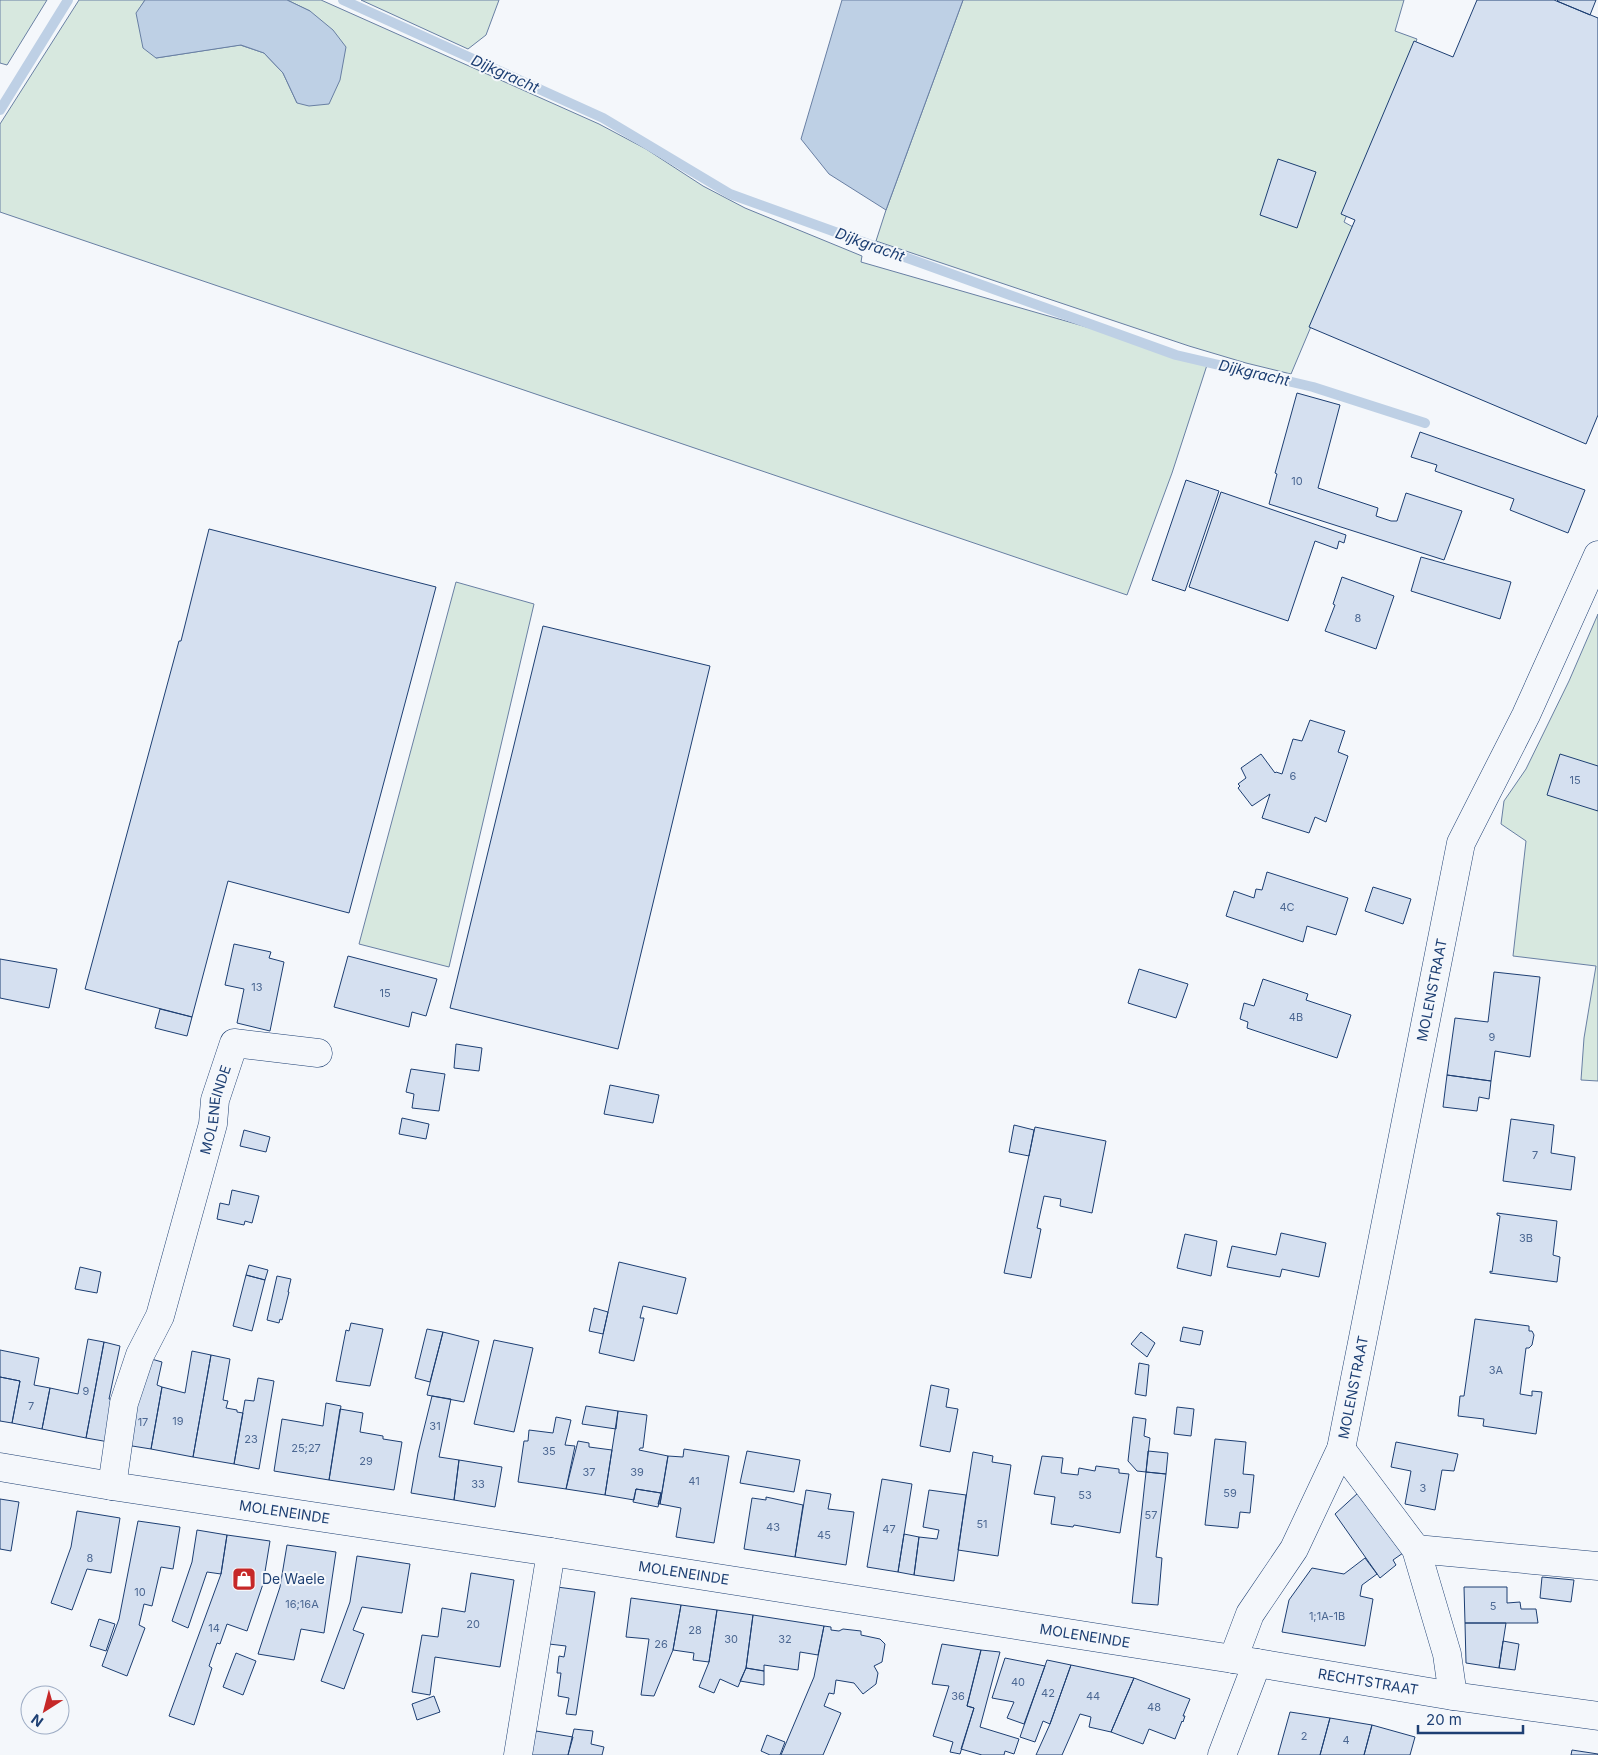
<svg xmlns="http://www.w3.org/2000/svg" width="1598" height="1755" viewBox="0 0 1598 1755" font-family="Inter,sans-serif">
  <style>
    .green { fill: #d7e8df; stroke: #687fa3 }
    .water { fill: #bed0e5; stroke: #687fa3 }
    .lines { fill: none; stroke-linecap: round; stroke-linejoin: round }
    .stream { stroke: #bed0e5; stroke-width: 10 }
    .building { fill: #d5e0f0; stroke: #1d3f73 }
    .minor-casing { stroke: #1d3f73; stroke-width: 29 }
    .minor { stroke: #f4f7fb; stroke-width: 28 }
    .labels { text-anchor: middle; stroke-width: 4; stroke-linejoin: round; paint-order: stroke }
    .number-label { font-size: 11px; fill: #4b6792 }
    .street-label { font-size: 14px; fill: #1d3f73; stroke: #f4f7fb }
    .poi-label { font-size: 14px; fill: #1d3f73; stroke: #f4f7fb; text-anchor: start }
    .water-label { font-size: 15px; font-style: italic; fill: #1d3f73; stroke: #f4f7fb }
  </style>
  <rect width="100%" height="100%" fill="#f4f7fb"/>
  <path class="green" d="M0,0H47L7,65L0,63Z
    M79,0H145L137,13L156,58L240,45L264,53L283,73L297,103L310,11L287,0H321L599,124L646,149L703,186L745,208L862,256L861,262L1208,362L1172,473L1127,595L0,212V124Z
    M361,0H499L486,35L468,49Z
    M963,0H1404L1395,31L1417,39L1344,222L1353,227L1291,374L1246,363L1189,346L876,241L886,210Z
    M456,582L534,604L449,967L359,944Z
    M1598,614V1081L1581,1080L1584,1038L1596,966L1513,956L1526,841L1501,824L1504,801L1526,769L1569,681Z"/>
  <path class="water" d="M145,0H287L310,11L333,30L346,47L340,80L329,104L309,106L297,103L283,73L264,53L241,45L156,58L143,48L136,13Z
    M842,0H963L886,210L829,174L801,139Z"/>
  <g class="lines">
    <path class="stream" d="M343,0L603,118L730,194L1176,355L1313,387L1425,423
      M0,110L68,0"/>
  </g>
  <path class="building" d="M1477,0H1554L1598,18V415L1586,444L1309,327L1355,220L1341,214L1414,41L1453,57Z
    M1558,0H1596L1590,15L1557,1Z
    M1278,159L1316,172L1297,228L1260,215Z
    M1297,393L1340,405L1318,488L1378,508L1376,516L1391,521H1397L1406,493L1462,511L1444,560L1269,504L1277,474L1275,473Z
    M1420,432L1585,490L1568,533L1510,510L1514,499L1435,471L1437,465L1411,457Z
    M1186,480L1219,491L1185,591L1152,580Z
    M1221,492L1346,535L1344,543L1339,541L1337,549L1315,541L1288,621L1189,587Z
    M209,529L436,587L349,913L228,881L192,1017L85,989L179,641H181Z
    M1421,557L1511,582L1500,619L1411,591Z
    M1342,577L1394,596L1376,649L1325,631L1335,605L1333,604Z
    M543,626L710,666L618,1049L450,1008Z
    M1310,720L1345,731L1338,752L1348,756L1326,822L1315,817L1309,833L1262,818L1270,794L1252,806L1238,788L1240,786L1238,784L1246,778L1241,768L1261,754L1275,773L1276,772L1282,774L1293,739L1302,741Z
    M1560,754L1598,766V811L1547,795Z
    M1267,872L1348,898L1336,935L1307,926L1303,942L1226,916L1234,891L1254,898L1256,889L1262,890Z
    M1373,887L1411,899L1403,924L1365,911Z
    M234,944L271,952L269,958L284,962L270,1031L237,1023L244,989L225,985Z
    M348,956L437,979L426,1016L412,1012L409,1027L334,1007Z
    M0,959L57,969L49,1008L0,998Z
    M1139,969L1188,984L1176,1018L1128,1003Z
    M1494,972L1540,977L1530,1057L1495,1051L1491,1081L1447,1075L1455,1018L1488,1022Z
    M1263,979L1308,994L1306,1000L1351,1015L1337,1058L1247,1028L1248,1022L1240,1019L1244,1003L1254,1006Z
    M160,1009L192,1017L187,1036L155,1028Z
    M456,1044L482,1048L479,1071L454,1068Z
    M411,1069L445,1074L439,1111L412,1108L414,1094L406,1092Z
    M1447,1075L1491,1081L1489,1099L1479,1097L1477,1111L1443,1107Z
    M610,1085L659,1095L653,1123L604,1114Z
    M402,1118L429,1124L426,1139L399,1134Z
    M1511,1119L1554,1125L1551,1153L1575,1157L1571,1190L1503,1181Z
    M1014,1125L1034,1130L1029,1156L1009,1152Z
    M1035,1127L1106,1141L1092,1213L1060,1206L1061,1199L1044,1196L1037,1228L1041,1229L1031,1278L1004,1273Z
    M244,1130L270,1137L266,1152L240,1146Z
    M232,1190L259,1196L252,1223L245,1221L244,1225L217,1219L220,1203L229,1205Z
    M1497,1213L1557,1221L1553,1255L1560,1257L1557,1282L1490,1273V1271L1492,1272L1500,1216L1497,1215Z
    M1281,1233L1326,1243L1319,1277L1282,1269L1280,1277L1227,1267L1232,1246L1276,1255Z
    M1185,1234L1217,1241L1211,1276L1177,1268Z
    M619,1262L686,1278L677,1314L643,1306L640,1318H644L634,1361L599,1353Z
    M249,1265L268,1270L265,1280L246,1275Z
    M80,1267L101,1272L97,1293L75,1289Z
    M246,1275L265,1280L252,1331L233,1326Z
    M277,1276L291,1279L288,1292H289L282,1320L280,1319L279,1323L267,1320Z
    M594,1308L608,1312L603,1334L589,1331Z
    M1475,1319L1529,1326V1331H1532L1534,1335L1532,1345L1529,1348H1526L1520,1394L1532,1396V1391L1542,1392L1536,1434L1483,1426L1484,1419L1458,1416L1460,1396H1464Z
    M351,1323L383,1329L370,1386L336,1381L346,1330L349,1331Z
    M1183,1327L1203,1331L1200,1345L1180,1341Z
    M427,1329L443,1332L430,1382L415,1378Z
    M443,1332L479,1341L464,1402L427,1395Z
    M1141,1332L1155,1343L1147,1357L1131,1344Z
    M88,1339L104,1342L86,1438L42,1429L50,1388L78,1394Z
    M494,1340L533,1348L514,1432L474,1424Z
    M104,1342L120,1346L109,1399L117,1401L109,1442L86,1438Z
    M0,1350L39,1358L34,1385L50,1388L42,1429L12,1423L20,1381L0,1377Z
    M192,1351L211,1355L193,1457L151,1449L162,1387L185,1393Z
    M211,1355L230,1359L223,1400L228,1401L226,1408L237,1410V1412L243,1413L234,1464L193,1457Z
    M148,1358L162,1362L157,1385L162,1387L151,1449L126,1445Z
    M1139,1363L1149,1365L1146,1396L1135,1394Z
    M0,1377L20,1381L12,1423L0,1421Z
    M258,1378L274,1381L259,1469L234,1464L245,1400L254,1401Z
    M931,1385L949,1389L946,1407L958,1409L950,1452L920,1446Z
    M432,1396L451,1399L439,1457L459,1460L454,1500L411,1493L418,1453Z
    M326,1403L341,1406L329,1480L274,1471L282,1419L323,1426Z
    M586,1406L618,1411L616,1429L582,1424Z
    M1177,1407L1194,1409L1191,1436L1174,1434Z
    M340,1409L363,1413L360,1432L383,1436V1439L402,1442L394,1490L329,1480Z
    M618,1411L647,1415L643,1448H640L639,1450L668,1456L660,1504H658L661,1493L636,1489L634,1500L605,1495Z
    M556,1417L571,1420L565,1445L575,1446L566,1489L518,1482L524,1441H528L529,1430L553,1433Z
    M1133,1417L1146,1419L1144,1436L1150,1438L1146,1472L1137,1471L1128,1461Z
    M1215,1439L1246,1442L1243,1474L1254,1475L1250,1513L1240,1512L1238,1528L1205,1525Z
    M578,1441L589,1443V1447L612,1450L605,1495L566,1489Z
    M1396,1442L1458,1454L1454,1471L1442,1470L1435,1510L1405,1504L1411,1471L1391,1467Z
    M684,1449L729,1456L714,1543L676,1537L681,1508L660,1504L668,1456L683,1457Z
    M747,1451L800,1460L794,1492L740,1483Z
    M1148,1451L1168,1453L1166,1474L1146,1472Z
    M973,1452L993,1456L992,1462L1011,1465L998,1556L958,1550Z
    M1042,1456L1063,1458L1061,1473L1078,1475L1079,1468L1095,1471L1096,1466L1119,1469V1473L1129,1474L1120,1533L1074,1525L1073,1527L1051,1524L1055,1497L1034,1494Z
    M459,1460L502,1467L495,1507L454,1500Z
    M1146,1472L1166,1474L1156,1557L1162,1558L1158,1605L1132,1603Z
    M882,1479L912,1484L898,1572L867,1567Z
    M636,1489L661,1493L658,1507L633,1502Z
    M806,1490L831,1494L828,1509L854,1512L846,1565L795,1557Z
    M929,1490L966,1495L954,1581L914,1575L919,1537L937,1539L939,1530L923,1527Z
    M1359,1492L1403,1553L1393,1560L1396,1565L1380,1578L1335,1514Z
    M766,1497L803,1505L795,1557L744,1549L752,1498L766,1500Z
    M0,1499L19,1502L11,1551L0,1549Z
    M77,1511L120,1518L111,1573L87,1569L72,1610L51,1603L71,1547Z
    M138,1521L180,1527L173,1569L161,1567L152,1606L144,1604L139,1625L145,1628L127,1676L102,1666L119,1619Z
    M197,1530L227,1535L221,1574L207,1572L188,1628L172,1621L192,1562Z
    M904,1534L919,1537L914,1575L898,1572Z
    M227,1535L270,1541L263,1584L247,1631L227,1624L220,1644L217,1643L209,1666L212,1668L194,1725L169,1716L221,1574Z
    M287,1545L336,1552L324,1633L301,1629L294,1660L258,1654L280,1587Z
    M357,1556L410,1564L402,1613L362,1607L353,1630L364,1634L344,1689L321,1681L350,1602Z
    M1365,1558L1377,1574L1362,1585L1360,1596L1373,1599L1365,1646L1282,1632L1289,1600L1312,1568L1344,1574Z
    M471,1573L514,1580L500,1667L435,1657L430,1695L412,1692L422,1635L438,1637L442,1608L465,1612Z
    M1542,1577L1574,1580L1571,1602L1540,1598Z
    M557,1587L595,1592L576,1715L566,1714L569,1698L558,1696L561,1673H557L559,1656L564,1657L566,1646L549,1644Z
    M1464,1587H1507V1603L1520,1602L1521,1609H1536L1538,1623H1465Z
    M631,1598L681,1605L673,1650L654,1696L641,1695L649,1639L626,1637Z
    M681,1605L717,1610L709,1662L693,1660L694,1653L673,1650Z
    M717,1610L753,1615L746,1668L738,1687L720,1679L714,1693L699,1687L709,1662Z
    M753,1615L824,1626L818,1655L800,1652L798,1670L764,1665V1671L746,1668Z
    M99,1619L115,1624L106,1651L90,1646Z
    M1465,1623H1506L1499,1668L1466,1663Z
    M824,1626L831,1627V1630L839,1631L843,1629L861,1631V1635L880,1639L885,1644L882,1662L874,1666L878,1673L876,1684L863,1694L854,1683L836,1680L834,1694L829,1693L824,1706L841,1713L823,1755H781L814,1677Z
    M1503,1641L1519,1644L1515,1670L1499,1668Z
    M942,1644L981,1650L967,1706L974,1708L960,1754L950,1752L953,1742L933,1736L949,1686L932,1684Z
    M981,1650L1000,1652L980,1727L1019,1739L1014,1754L1005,1751L1004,1755H982L961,1749L974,1708L967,1706Z
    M236,1653L256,1661L243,1695L223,1687Z
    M1005,1658L1045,1666L1024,1724L1007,1718L1014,1702L992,1698Z
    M1047,1660L1071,1665L1050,1724L1043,1721L1035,1742L1020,1737Z
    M1071,1665L1134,1678L1111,1732L1089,1727L1091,1717L1080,1714L1062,1755H1036L1050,1724Z
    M746,1668L764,1671V1685L740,1681Z
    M1134,1678L1190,1699L1183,1716H1185L1183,1722L1182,1721L1175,1739L1149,1729L1143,1744L1111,1732Z
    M434,1696L440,1712L417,1720L412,1704Z
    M1290,1712L1330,1718L1320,1755H1278Z
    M1330,1718L1372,1725L1364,1755H1320Z
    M1372,1725L1415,1737L1410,1755H1364Z
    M574,1729L593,1731L591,1744L604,1747L602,1755H568Z
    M536,1731L573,1737L568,1755H530Z
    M767,1735L785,1742L780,1755H770L761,1751Z
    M1572,1750L1598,1754V1755H1571Z"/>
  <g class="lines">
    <g class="minor-casing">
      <g id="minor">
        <path d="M1341,1449L1416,1549L1447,1654L1453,1696"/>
        <path id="s1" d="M0,1467L112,1486L551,1552L1233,1659L1453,1696L1598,1716"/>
        <path id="s2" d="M112,1486L124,1403L140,1355L160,1316L213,1124L215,1100L234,1043L318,1053"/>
        <path d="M1416,1549L1598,1566"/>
        <path id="s3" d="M1233,1659L1250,1614L1294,1549L1341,1449L1461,843L1526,715L1598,555"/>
        <path d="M518,1755L551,1552"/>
        <path d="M1222,1755L1257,1663"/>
      </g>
    </g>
    <use href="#minor" class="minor"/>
  </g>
  <defs>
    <g id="shop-square" transform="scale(1.25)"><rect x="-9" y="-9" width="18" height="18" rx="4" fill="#c62828" stroke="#f4f7fb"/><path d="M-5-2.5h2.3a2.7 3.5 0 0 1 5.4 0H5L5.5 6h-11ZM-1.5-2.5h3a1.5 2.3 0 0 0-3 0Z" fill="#fff"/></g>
  </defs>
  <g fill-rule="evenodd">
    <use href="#shop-square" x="244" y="1579"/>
  </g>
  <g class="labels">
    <g class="number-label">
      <text x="1297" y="485">10</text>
      <text x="1358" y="622">8</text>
      <text x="1293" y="780">6</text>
      <text x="1575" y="784">15</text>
      <text x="1287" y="911">4C</text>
      <text x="257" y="991">13</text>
      <text x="385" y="997">15</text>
      <text x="1296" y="1021">4B</text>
      <text x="1492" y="1041">9</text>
      <text x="1535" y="1159">7</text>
      <text x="1526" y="1242">3B</text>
      <text x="1496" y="1374">3A</text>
      <text x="86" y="1395">9</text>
      <text x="31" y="1410">7</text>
      <text x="178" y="1425">19</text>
      <text x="143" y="1426">17</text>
      <text x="435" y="1430">31</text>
      <text x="251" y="1443">23</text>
      <text x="306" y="1452">25;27</text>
      <text x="549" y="1455">35</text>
      <text x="366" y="1465">29</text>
      <text x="589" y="1476">37</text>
      <text x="637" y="1476">39</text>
      <text x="694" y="1485">41</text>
      <text x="478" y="1488">33</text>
      <text x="1423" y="1492">3</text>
      <text x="1230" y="1497">59</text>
      <text x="1085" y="1499">53</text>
      <text x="1151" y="1519">57</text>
      <text x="982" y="1528">51</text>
      <text x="773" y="1531">43</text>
      <text x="889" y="1533">47</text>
      <text x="824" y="1539">45</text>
      <text x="90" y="1562">8</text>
      <text x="140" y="1596">10</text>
      <text x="302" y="1608">16;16A</text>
      <text x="1493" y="1610">5</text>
      <text x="1327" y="1620">1;1A-1B</text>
      <text x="473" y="1628">20</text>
      <text x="214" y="1632">14</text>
      <text x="695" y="1634">28</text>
      <text x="731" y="1643">30</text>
      <text x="785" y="1643">32</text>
      <text x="661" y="1648">26</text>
      <text x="1018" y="1686">40</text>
      <text x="1048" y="1697">42</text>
      <text x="958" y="1700">36</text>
      <text x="1093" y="1700">44</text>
      <text x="1154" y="1711">48</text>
      <text x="1304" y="1740">2</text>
      <text x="1346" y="1744">4</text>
    </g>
    <g class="street-label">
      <text dy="5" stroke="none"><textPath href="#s3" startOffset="705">MOLENSTRAAT</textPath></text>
      <text dy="5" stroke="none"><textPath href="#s2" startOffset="392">MOLENEINDE</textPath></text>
      <text dy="5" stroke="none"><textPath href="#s3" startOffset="300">MOLENSTRAAT</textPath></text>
      <text dy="5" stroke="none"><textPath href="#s1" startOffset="288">MOLENEINDE</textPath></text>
      <text dy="5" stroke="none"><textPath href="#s1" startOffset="692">MOLENEINDE</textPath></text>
      <text dy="5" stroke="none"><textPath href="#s1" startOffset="1098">MOLENEINDE</textPath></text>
      <text dy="5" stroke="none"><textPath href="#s1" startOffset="1385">RECHTSTRAAT</textPath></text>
    </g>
    <g class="poi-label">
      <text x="262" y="1584">De Waele</text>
    </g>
    <g class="water-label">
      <text transform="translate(505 74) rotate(24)" y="5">Dijkgracht</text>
      <text transform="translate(870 245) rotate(20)" y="5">Dijkgracht</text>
      <text transform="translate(1254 373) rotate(13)" y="5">Dijkgracht</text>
    </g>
  </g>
  <g transform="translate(45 1710) rotate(216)"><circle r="24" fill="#f4f7fb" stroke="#9eadc5"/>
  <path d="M0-4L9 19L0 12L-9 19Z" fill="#c62828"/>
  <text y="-8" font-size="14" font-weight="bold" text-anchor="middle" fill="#1d3f73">N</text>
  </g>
  <path d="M1418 1725v8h105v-8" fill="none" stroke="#1d3f73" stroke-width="2.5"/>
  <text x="1426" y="1725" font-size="15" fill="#1d3f73" stroke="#f4f7fb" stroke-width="4" paint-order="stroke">20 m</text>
</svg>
